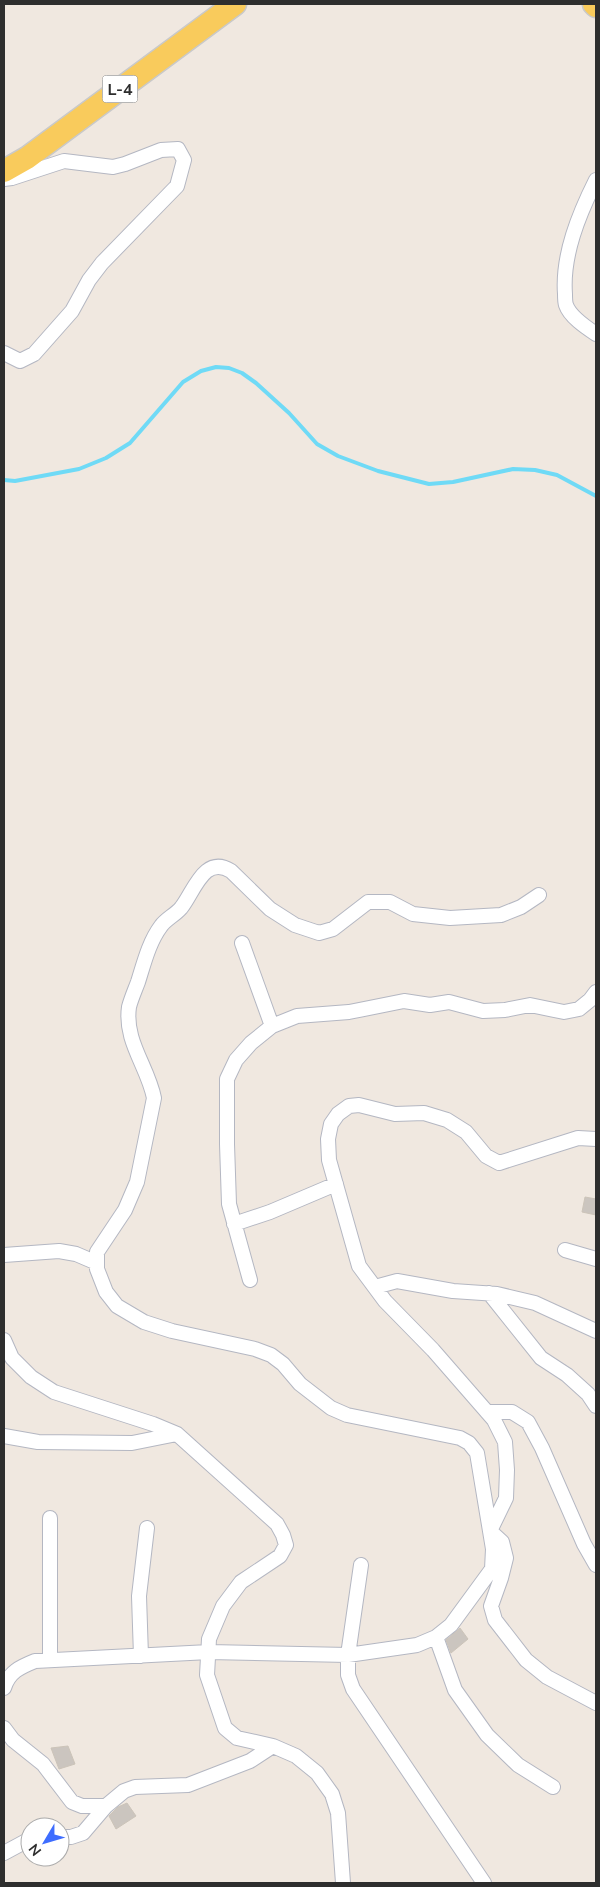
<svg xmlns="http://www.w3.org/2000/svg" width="600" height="1887" viewBox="0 0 600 1887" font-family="'Nunito Sans',sans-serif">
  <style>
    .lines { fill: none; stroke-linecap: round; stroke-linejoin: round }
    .stream { stroke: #6fdaf6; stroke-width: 4 }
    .building { fill: #cbc5bf; stroke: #ccc4b9 }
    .minor-casing { stroke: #b4b7c2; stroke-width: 16 }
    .primary-casing { stroke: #c9c9c9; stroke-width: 25 }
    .minor { stroke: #fff; stroke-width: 14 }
    .primary { stroke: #f9cb5c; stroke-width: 22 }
    .labels { text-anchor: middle; stroke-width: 4; stroke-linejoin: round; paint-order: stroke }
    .shield { fill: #fff; stroke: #6d6d6d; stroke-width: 1 }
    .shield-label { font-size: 16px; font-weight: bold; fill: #2e2e2e }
  </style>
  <rect width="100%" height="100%" fill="#f0e8e0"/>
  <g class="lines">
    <path class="stream" d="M4,480L15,481L79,469L106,458L130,443L183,382L201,371L216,367L229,368L242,373L256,383L289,413L317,444L338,456L378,471L429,484L453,482L513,469L535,470L557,475L596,496"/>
  </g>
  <path class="building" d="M585,1197L596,1199V1215L582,1212Z
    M460,1628L468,1639L451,1653L446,1640Z
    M68,1746L75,1764L59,1769L51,1748Z
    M127,1803L136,1816L116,1829L109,1816L118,1807Z"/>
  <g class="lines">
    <g class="minor-casing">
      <path id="minor" d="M4,179L12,178L64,161L113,167L125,164L161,150L178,149L184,160L177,186L102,263L89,280L72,311L34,354L20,361L4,353
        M596,180C579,214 562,255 565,294C565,297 565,302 566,305C570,317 587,328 596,334
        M242,943L272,1026
        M234,1224L270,1212L336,1184
        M565,1250L596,1259
        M4,1255L59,1251L76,1254L97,1263
        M250,1280L229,1204L227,1144V1079L236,1060L251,1043L272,1026L297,1016L349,1012L404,1001L430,1005L449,1002L483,1011L505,1010L530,1005L564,1012L579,1009L590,1000L596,992
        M375,1287L397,1281L453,1291L497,1294L535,1303L596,1331
        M489,1293L541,1358L567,1375L588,1394L596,1406
        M4,1340L12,1358L31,1377L54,1392L153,1424L177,1434L277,1524L283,1535L286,1545L280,1556L241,1582L223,1606L209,1639L207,1675L225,1728L237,1738L273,1746L296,1756L317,1773L332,1794L338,1813L343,1883
        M487,1412H512L528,1422L542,1448L584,1544L596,1565
        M4,1436L38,1442L132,1443L177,1434
        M490,1531L506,1498L507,1470L505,1442L494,1420L433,1350L385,1301L359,1266L329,1160L328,1139L331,1124L338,1114L349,1106L359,1105L395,1114L424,1113L447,1120L466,1132L486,1156L499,1163L578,1138L596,1139
        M490,1531L502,1542L506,1558L501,1578L491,1606L495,1620L526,1660L547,1677L596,1703
        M361,1565L348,1655V1675L353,1689L484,1883
        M436,1637L455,1690L487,1735L518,1765L553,1787
        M141,1656L139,1596L147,1528
        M50,1660V1518
        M4,1688C9,1672 20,1667 35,1661L209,1652L348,1655L417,1645L436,1637L451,1625L492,1569L493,1549L477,1453L469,1443L460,1438L347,1415L331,1408L300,1384L283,1364L271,1355L255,1349L172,1331L144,1322L117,1306L106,1292L97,1269V1252L125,1210L137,1182L154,1098C148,1067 124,1041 129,1007C131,999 135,990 138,982C144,963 149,942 161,926C166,919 175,915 181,908C194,892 204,854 231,871L270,909L295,925L319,933L333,929L368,902H390L413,914L450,918L501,915L521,907L539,895
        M4,1728L13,1740L43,1764L72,1802L82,1806H106
        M60,1837H71L83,1833L106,1806L124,1791L135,1787L188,1785L250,1761L273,1746
        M4,1853L30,1839"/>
    </g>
    <g class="primary-casing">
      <path id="primary" d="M594,4L596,6
        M4,171L27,158L235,4"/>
    </g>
    <use href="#minor" class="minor"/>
    <use href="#primary" class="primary"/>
  </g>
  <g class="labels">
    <rect class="shield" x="102.5" y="75.5" width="35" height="27" rx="4"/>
    <g class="shield-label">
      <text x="120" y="95">L-4</text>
    </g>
  </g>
  <rect width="600" height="1887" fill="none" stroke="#2e2e2e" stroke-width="10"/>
  <g transform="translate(45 1842) rotate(232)"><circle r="24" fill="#ffffff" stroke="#ababab"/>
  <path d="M0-4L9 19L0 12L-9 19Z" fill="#3e6dff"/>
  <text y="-8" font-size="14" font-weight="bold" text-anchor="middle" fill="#2e2e2e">N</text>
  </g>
</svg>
